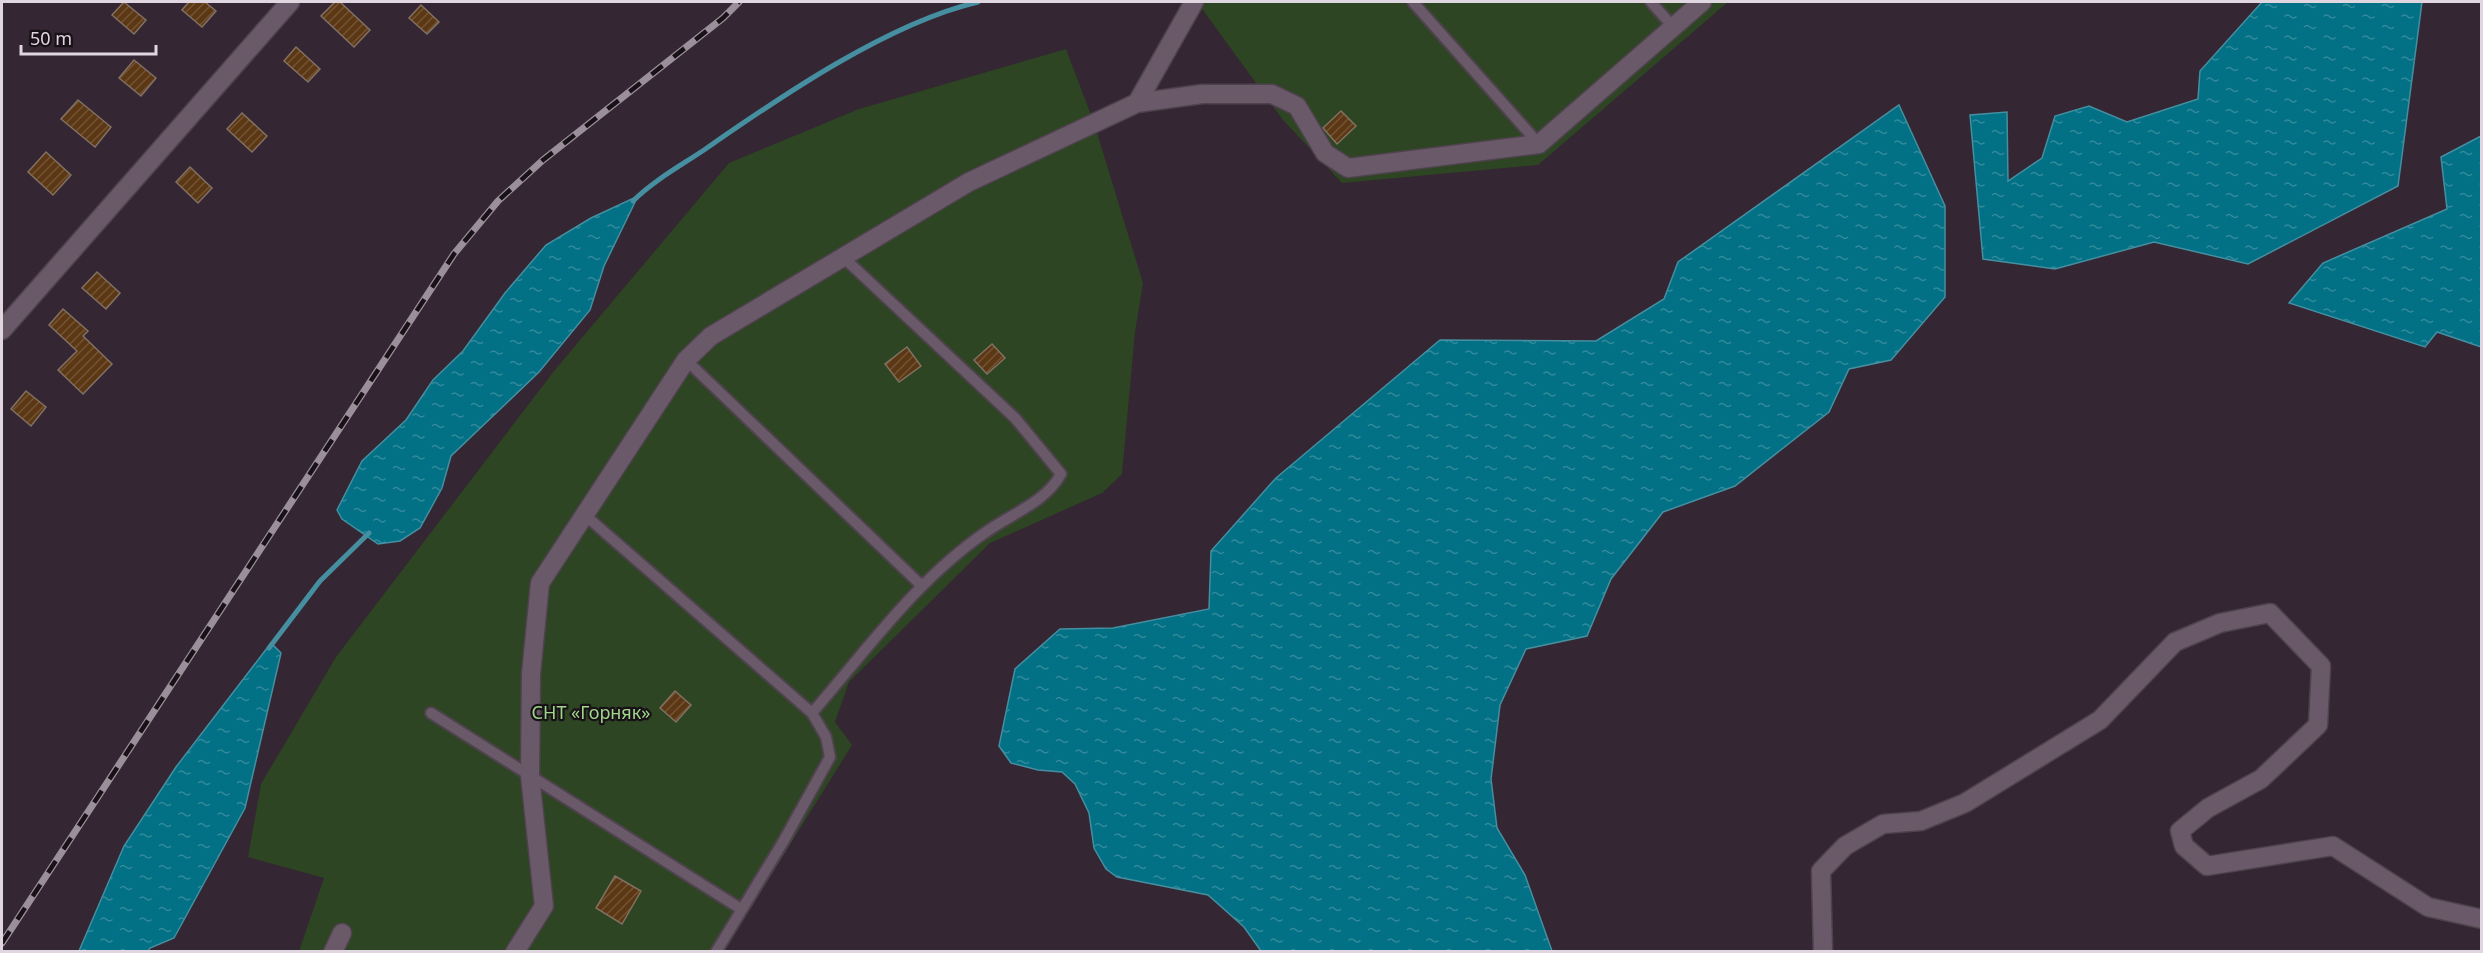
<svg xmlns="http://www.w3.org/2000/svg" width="2483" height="953" viewBox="0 0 2483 953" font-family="'Noto Sans',sans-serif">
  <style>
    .green { fill: #2d4522 }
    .water { fill: url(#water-ripples); stroke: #458fa0; stroke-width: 1.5 }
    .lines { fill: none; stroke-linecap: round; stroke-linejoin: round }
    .stream { stroke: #458fa0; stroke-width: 5 }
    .building { fill: url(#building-hatch); stroke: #827163; stroke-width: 1.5 }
    .service-casing { stroke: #4e424d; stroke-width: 14 }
    .minor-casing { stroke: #4e424d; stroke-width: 21 }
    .tertiary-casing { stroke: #4e424d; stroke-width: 21 }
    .service { stroke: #6a5a69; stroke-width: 10 }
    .minor { stroke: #6a5a69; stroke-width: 18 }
    .tertiary { stroke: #6a5a69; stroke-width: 18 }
    .rail-casing { stroke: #9b909a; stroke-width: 7 }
    .rail { stroke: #181117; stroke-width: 4.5; stroke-dasharray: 14; stroke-linecap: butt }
    .labels { text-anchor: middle; stroke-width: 4.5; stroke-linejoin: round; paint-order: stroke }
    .park-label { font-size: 18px; fill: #9fd689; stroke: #181117 }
  </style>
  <defs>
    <pattern id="water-ripples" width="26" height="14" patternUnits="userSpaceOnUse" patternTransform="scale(1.5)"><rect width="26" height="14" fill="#027085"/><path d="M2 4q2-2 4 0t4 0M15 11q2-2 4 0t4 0" fill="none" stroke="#338a9b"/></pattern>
    <pattern id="building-hatch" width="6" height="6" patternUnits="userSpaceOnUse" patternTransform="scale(1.5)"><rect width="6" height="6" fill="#5b3713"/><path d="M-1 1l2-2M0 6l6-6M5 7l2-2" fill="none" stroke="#725335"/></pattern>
  </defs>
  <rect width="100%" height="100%" fill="#342633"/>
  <path class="green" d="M1197,2H1728L1538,165L1342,183L1283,120Z
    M1066,49L1094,123L1143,283L1135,332L1122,474L1102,493L990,543L849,682L835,722L852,745L724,951H299L324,878L248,857L261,784L336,657L554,371L729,163L859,109Z"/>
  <path class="water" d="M2262,2H2422L2398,186L2248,264L2154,242L2055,269L1983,259L1970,115L2007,112L2008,181L2042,158L2055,116L2089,106L2127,122L2198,99L2200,71Z
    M1899,105L1945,206V297L1891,360L1849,369L1829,412L1735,486L1663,512L1611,579L1587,636L1526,649L1500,705L1491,779L1497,828L1525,875L1552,951H1261L1244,927L1208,895L1117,877L1106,869L1094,848L1089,813L1075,784L1062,772L1038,770L1011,763L999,746L1015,669L1060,629L1113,628L1209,609L1211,551L1276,478L1440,340L1596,341L1664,299L1678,262Z
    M2481,136V347L2437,332L2425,347L2289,303L2323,263L2447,209L2441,157Z
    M638,196L604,266L590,310L539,372L451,456L442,488L420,528L400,541L378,544L342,519L337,510L362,461L406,420L433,380L463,351L505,293L546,245L591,218Z
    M271,643L281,653L245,808L174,938L150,948L148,951H79L124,846L176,767Z"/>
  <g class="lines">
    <path class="stream" d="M633,201C653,181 680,166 704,150C780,97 888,23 978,2
      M269,648L320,581L369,533"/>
  </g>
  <path class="building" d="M124,2L146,20L134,34L112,15Z
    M189,2H205L216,11L202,27L182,10Z
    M335,2H340L370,30L354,47L321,16Z
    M421,5L439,22L427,34L409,18Z
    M296,47L320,69L308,82L284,61Z
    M134,60L156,78L141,96L119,78Z
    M78,100L111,127L95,147L61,119Z
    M1341,111L1356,126L1337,144L1323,128Z
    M242,113L267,136L252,152L227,129Z
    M46,152L71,175L53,195L28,172Z
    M190,167L212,188L198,203L176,182Z
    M97,272L120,293L106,309L82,288Z
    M63,309L88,331L83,336L112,364L83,394L58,370L77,351L49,325Z
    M992,344L1005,358L987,374L974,360Z
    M907,347L921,366L899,382L885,364Z
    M26,391L46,407L31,426L11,409Z
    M675,691L691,705L676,722L660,708Z
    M615,876L641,891L622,924L596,908Z"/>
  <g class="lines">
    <g class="service-casing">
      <path id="service" d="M1413,2L1539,144
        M1651,2L1674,28
        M686,360L922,586
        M586,516L812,713C866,651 917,579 986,532C1011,514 1046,502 1061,474L1015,418L843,257
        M431,713L741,909
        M716,952L783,842L830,757L826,737L812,713"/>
    </g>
    <g class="minor-casing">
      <path id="minor" d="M1137,103L1194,2
        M2,330L290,2
        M333,952L342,933
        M515,952L544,906L530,776L531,674L540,583L686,360L711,336L969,182L1137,103L1202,94H1272L1297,106L1325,153L1348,168L1539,144L1702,2"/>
    </g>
    <g class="tertiary-casing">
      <path id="tertiary" d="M1823,952L1821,871L1845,846L1883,824L1921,821L1965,803L2100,720L2175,642L2220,623L2270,613L2321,666L2318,725L2261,779L2208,808L2180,831L2184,846L2207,866L2333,846L2428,907L2482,919"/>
    </g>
    <use href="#service" class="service"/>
    <use href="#minor" class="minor"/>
    <use href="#tertiary" class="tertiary"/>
    <g class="rail-casing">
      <path id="rail" d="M2,943L454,254L498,201L543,160L723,18L739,2"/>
    </g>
    <use href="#rail" class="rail"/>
  </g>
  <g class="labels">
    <g class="park-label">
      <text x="591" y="719">СНТ «Горняк»</text>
    </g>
  </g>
  <rect width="2483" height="953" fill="none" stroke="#e0d6df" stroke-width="6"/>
  <path d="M21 45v9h135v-9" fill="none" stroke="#e0d6df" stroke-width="3"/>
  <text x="30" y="45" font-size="18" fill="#e0d6df" stroke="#181117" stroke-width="4.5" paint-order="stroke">50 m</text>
</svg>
